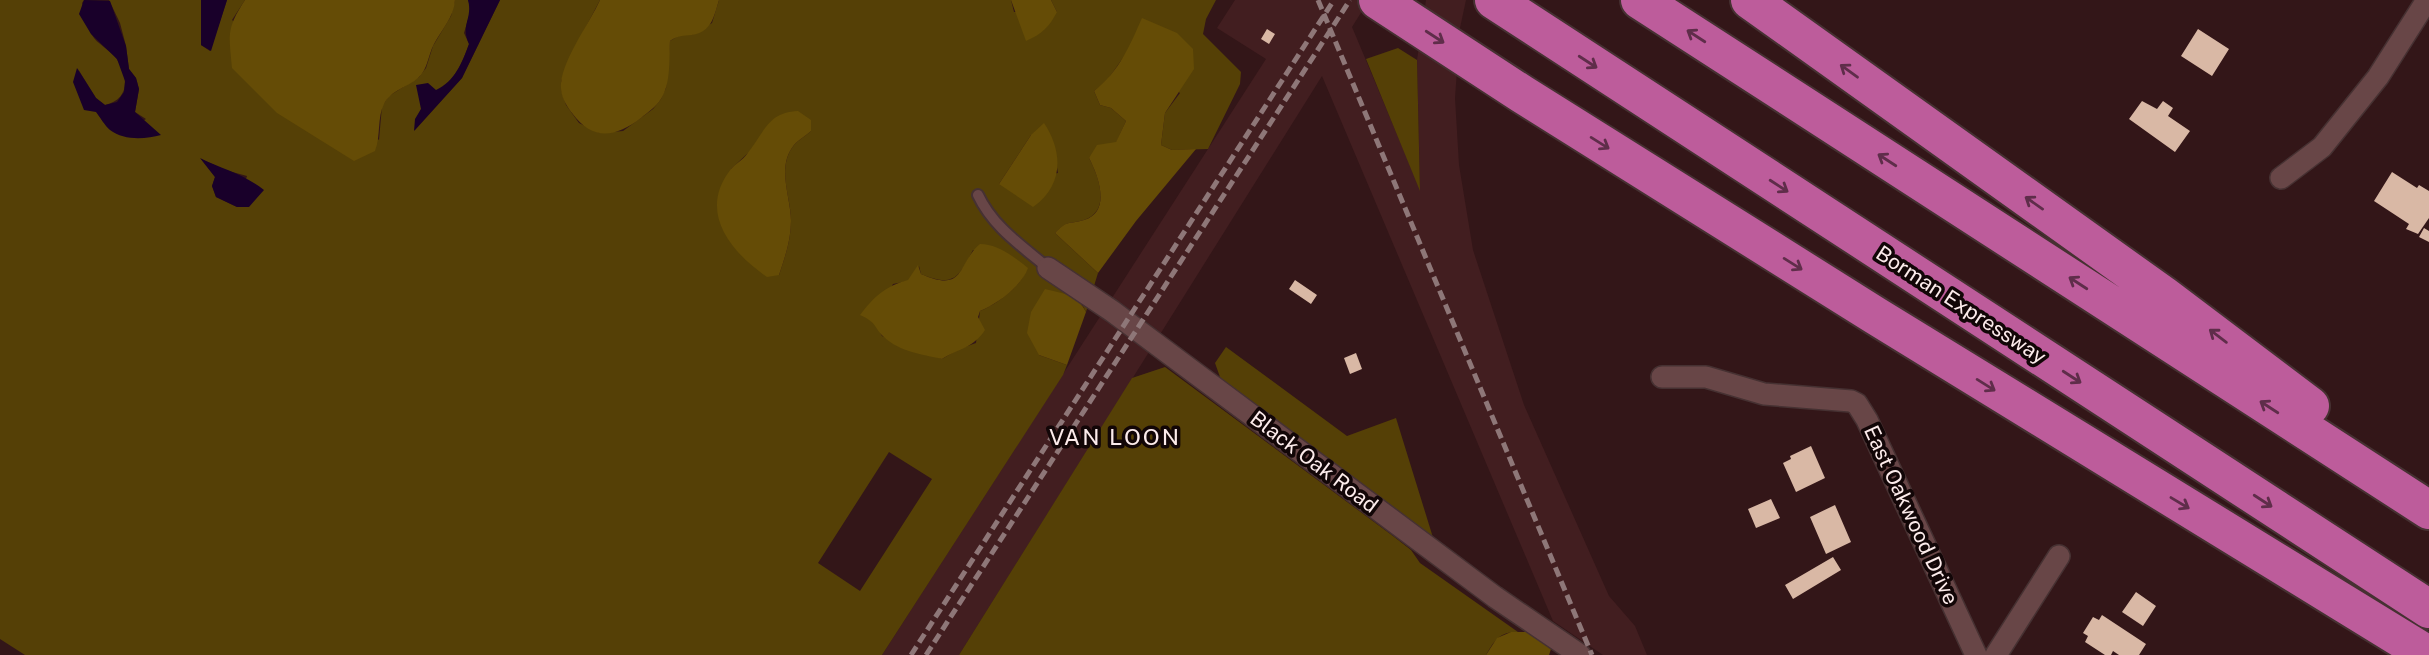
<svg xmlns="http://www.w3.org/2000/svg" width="2429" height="655" viewBox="0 0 2429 655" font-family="'Public Sans',sans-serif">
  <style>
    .built { fill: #421e20 }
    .green { fill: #554006; fill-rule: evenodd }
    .forest { fill: #654c06 }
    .water { fill: #19002a }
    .building { fill: #d9b8a5 }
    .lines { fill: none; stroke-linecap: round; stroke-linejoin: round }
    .service-casing { stroke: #463132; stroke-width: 14 }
    .minor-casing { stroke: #463132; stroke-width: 24 }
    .motorway-casing { stroke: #463132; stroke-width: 42 }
    .service { stroke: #684647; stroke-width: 10 }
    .minor { stroke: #684647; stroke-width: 21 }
    .motorway { stroke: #bd5c9b; stroke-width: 38 }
    .rail { stroke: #8e7778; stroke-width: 5; stroke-dasharray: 10 5; stroke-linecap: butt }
    .oneway { stroke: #5f2d4a }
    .labels { text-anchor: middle; stroke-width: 7; stroke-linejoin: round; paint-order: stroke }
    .street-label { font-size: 21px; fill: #fcebeb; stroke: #120607 }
    .neighbourhood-label { font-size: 23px; letter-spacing: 2px; fill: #fcebeb; stroke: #120607 }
  </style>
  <rect width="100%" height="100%" fill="#331618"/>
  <path class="built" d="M1235,0H1369L1352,27L1420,189L1417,60L1426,0H1466L1460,28L1455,98L1459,165L1473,250L1524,405L1609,596L1635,626L1647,655H1603L1553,621L1322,76L959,655H882L1266,59L1217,28Z"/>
  <path class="green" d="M0,0H84L82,3C85,12 86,26 92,35C97,44 109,49 116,58C129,76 130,99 105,105L96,98L78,69C88,94 96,124 121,135L146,119L135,112L139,89L136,78L129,69L126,46L120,23L109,0H201V45L210,51L227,0H245L232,20L379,140L382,106L389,96L419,77L426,68L433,46L451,16L455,0H468L471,9L464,33L469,44C464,58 459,71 448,83C445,87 439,88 435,92C424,102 415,116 415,130L462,78L500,0H600L569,59L561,82L562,93L566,105L579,123L600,133L623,131L653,109L661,99L666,88L670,41L680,35H692L712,23L719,0H1011L1014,12H1057L1051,0H1216L1206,19L1203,34L1241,72L1240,84L1208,149L1172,150L1161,145L1165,113L1180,93L1127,52L1106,82L1094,91L1100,105L1111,108L1126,121L1116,143L1089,158C1098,175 1112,211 1084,220C1067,225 1070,219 1055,233L1098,273L1086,312L1081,302L1039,355L1067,365L1063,375L882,655H25L0,639ZM811,131C806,136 798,140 794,145C776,168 791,197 791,221C791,240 785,257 779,275L731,169L748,153ZM1031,135L1055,156L1058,173L999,184ZM201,159L225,170L247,176L237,207L216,197L212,186L215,177ZM973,250L1027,268C1022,286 997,304 980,311L976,343L959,349L942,359L882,336L874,321L893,284L908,281L919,266L921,274C954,288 959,277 973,250ZM889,452L932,479L860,591L818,563Z
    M1398,48L1417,60L1420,191L1366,59Z
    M1226,347L1347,436L1396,418L1435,544L1228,389L1220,377L1215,363Z
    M1165,367L1393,536L1411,550L1420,563L1518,632C1500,631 1494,641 1486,655H959L1132,378Z"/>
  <path class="forest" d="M245,0H455C454,17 442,29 434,44C428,55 428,69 418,78C408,87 391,90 384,104C377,117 381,136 375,151L354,161L277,113L232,68C229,35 226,29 245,0Z
    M600,0H719C714,16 712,32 692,35C682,36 679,35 670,41C669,59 671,84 661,99C656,107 648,112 641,118C616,137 593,142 572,113C565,104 560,95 561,83C564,57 589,24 600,0Z
    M1011,0H1051L1057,12C1049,27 1042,34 1026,41Z
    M1142,18L1177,33L1193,49L1194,69L1165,113L1161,145L1172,150L1196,149L1136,221L1098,273L1055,233C1069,219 1067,225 1084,220C1112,212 1098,175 1089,158L1097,145L1116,142L1126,121L1111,108L1100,105L1094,91C1119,72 1130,45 1142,18Z
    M798,111L811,120V131C806,136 798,140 794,145C776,167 791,197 791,221C791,240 785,257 779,275L767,277C731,252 697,212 731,169C736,163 743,160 747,154C764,134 767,112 798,111Z
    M1044,123C1063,151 1064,186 1033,207L999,184L1031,135Z
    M980,244C998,244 1014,257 1028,268C1022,286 997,304 980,311L978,317L985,330C973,348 960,348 942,359C921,354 900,352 884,337C873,327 878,323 860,315C874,297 885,286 908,280L918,265L921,274C966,294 957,263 980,244Z
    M1045,289C1062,293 1078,295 1086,312L1067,365L1039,355L1027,333L1031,312Z
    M1511,632H1529L1551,649L1549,655H1486L1497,638Z"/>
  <path class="water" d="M84,0L110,1L126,46L129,69L136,78L139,89L135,112L161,135C146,139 124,141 110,130C105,126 100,117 96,112L84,110L73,82L77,68L96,98L105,105L117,102L124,92L125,81L117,59L91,34L79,14Z
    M201,0H227L211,51L201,45Z
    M468,0H500L462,78L414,131L415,119L421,109L416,85L428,83L436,90C455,81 462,63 469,44C460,25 473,19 468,0Z
    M200,158C222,169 244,174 264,190L249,207H237L216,197L212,186L215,177Z"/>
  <path class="building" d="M1267,29L1275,34L1269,44L1261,39Z
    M2198,29L2229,49L2212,76L2181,56Z
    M2142,101L2157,109L2163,101L2173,108L2168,116L2190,131L2175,152L2129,119Z
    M2392,172L2417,188L2419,185L2429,191V218L2418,234L2406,229L2409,224L2374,201Z
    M2424,228L2429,231V242L2419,237Z
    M1295,280L1317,295L1311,304L1289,289Z
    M1356,353L1362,369L1350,374L1344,358Z
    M1811,446L1825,478L1796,492L1783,463L1791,459L1790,456Z
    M1771,499L1780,518L1756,528L1748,509Z
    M1835,505L1851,542L1826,554L1810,517Z
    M1833,557L1841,570L1793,599L1785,585Z
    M2136,592L2156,606L2143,626L2122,612Z
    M2102,615L2146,644L2139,655H2119L2113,651L2111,655H2105L2085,642L2088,636L2083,633L2093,617L2099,620Z"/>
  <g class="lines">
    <g class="service-casing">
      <path id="service" d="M978,195C993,227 1022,246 1048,268"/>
    </g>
    <g class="minor-casing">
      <path id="minor" d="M2281,178L2322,147L2378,77L2427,0
        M1048,268L1112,311L1495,597L1580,655
        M1662,377H1706L1764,394L1851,401L1857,404L1867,420L1976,655
        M1996,655L2059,556"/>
    </g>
    <g class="motorway-casing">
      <path id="motorway" d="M1378,0L1522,94L1876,316L2428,655
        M1494,0L2429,609
        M1640,0L2429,510
        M1750,0L2163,295L2310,406"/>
    </g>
    <use href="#service" class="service"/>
    <use href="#minor" class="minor"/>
    <use href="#motorway" class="motorway"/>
    <path class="rail" d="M1318,0L1592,655
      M911,655L1334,0
      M926,655L1350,0"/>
  </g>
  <defs><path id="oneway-shaft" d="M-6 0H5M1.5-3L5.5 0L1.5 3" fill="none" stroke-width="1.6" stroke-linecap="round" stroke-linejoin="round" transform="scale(1.75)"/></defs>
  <g class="oneway">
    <use href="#oneway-shaft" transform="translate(1696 36) rotate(-147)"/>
    <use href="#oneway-shaft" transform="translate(1435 37) rotate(33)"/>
    <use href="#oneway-shaft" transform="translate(1588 62) rotate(33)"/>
    <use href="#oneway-shaft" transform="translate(1849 71) rotate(-144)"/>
    <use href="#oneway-shaft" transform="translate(1600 143) rotate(32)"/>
    <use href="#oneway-shaft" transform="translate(1887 160) rotate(-147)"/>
    <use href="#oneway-shaft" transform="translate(1779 186) rotate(33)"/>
    <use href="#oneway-shaft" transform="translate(2034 203) rotate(-145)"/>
    <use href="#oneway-shaft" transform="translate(1793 264) rotate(32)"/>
    <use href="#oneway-shaft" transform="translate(2078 283) rotate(-147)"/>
    <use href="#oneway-shaft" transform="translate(2218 336) rotate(-143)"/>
    <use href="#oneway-shaft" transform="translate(2072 377) rotate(33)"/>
    <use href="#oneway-shaft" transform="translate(1986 385) rotate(32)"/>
    <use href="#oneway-shaft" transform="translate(2269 407) rotate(-147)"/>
    <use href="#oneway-shaft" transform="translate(2263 501) rotate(33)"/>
    <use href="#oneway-shaft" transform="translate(2180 503) rotate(31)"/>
  </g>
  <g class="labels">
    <g class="street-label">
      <text transform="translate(1961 305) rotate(33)" y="7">Borman Expressway</text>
      <text transform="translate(1314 462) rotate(37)" y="7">Black Oak Road</text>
      <text transform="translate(1911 515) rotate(65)" y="7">East Oakwood Drive</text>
    </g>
    <g class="neighbourhood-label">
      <text x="1115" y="445">VAN LOON</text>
    </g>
  </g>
</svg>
